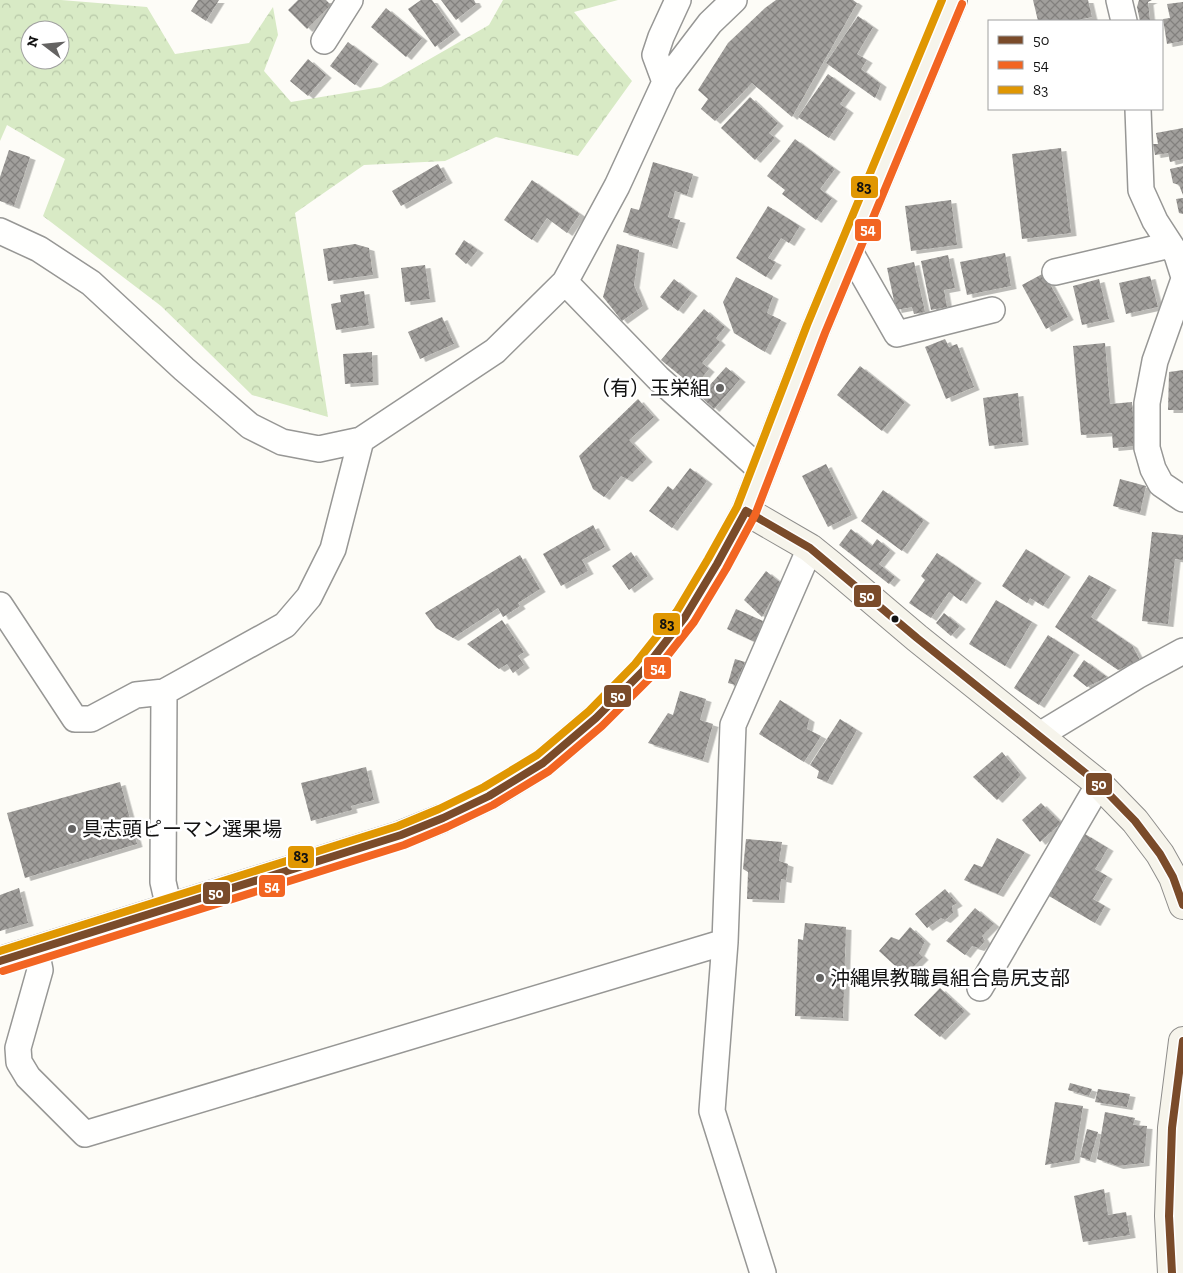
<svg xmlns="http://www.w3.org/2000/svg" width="1183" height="1273" viewBox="0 0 1183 1273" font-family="'Zilla Slab','Noto Sans JP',serif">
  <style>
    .forest { fill: url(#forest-crowns); fill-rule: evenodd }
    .building { fill: url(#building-cross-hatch); filter: url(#shadow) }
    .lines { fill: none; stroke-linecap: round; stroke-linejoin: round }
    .street-casing { stroke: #979795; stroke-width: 28 }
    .secondary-casing { stroke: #8e8d8b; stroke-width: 30 }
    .street { stroke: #fffffe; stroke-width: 25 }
    .secondary { stroke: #f6f4eb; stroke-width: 28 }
    .bus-1-casing { stroke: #fff; stroke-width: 11 }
    .bus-2-casing { stroke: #fff; stroke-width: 11 }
    .bus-3-casing { stroke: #fff; stroke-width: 11 }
    .bus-1 { stroke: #7a4b2a; stroke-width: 8 }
    .bus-2 { stroke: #f26522; stroke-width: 8 }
    .bus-3 { stroke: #e09702; stroke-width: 8 }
    .poi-dot { fill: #646362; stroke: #fff; stroke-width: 2 }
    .bus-dot { fill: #111; stroke: #fff; stroke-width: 2 }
    .labels { text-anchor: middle; stroke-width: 5; stroke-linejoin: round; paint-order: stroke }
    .poi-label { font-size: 20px; fill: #111; stroke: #fff; text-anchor: start }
    .line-badge { stroke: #fff; stroke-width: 2 }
    .badge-label { font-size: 14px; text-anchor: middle; font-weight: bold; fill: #fff }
    .pale-badge-label { font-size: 14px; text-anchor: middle; font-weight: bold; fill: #111 }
  </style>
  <defs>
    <pattern id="forest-crowns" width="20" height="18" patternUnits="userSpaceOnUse" patternTransform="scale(1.25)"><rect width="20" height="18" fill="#d8eac5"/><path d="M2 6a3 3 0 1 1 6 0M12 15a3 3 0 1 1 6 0" fill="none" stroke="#b8c8a8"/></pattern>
    <pattern id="building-cross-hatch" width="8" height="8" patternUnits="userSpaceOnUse" patternTransform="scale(1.25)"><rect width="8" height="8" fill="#a19f9c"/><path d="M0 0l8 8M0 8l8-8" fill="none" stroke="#82807e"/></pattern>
    <filter id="shadow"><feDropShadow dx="5.5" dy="3" stdDeviation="0" flood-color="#0004"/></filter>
  </defs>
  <rect width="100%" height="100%" fill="#fdfcf7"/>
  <path class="forest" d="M0,0H61L147,7L175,54L249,43L273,7L278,35L264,71L291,102L381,87L489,25L503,0H618L574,12L632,81L578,156L496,137L445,161L364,165L295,213L328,417L252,395L161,306L43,216L65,159L7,125L0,141ZM30,30H60V60H30Z"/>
  <path class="building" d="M198,0H219L206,21L191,11Z
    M298,0H326L331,5L307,29L288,10Z
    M421,0H432L455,32L435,47L408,9Z
    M441,0H474L476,4L456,20Z
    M776,0H853L857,3L792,117L752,83L715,121L701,109L708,99L698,90L728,43L765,8Z
    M1033,0H1088L1092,17L1073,21H1044V20L1038,21Z
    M1139,0H1152L1148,2L1150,21H1140L1137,7Z
    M1183,2V41L1167,44L1163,19L1170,18L1167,4Z
    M386,8L422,38L406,57L371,27Z
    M858,16L873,27L857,54L867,60L861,69L881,84L875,98L826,63Z
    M348,42L373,61L355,85L330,66Z
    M308,59L326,75L308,96L290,81Z
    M828,74L850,90L840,104L848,110L829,138L798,117Z
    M750,97L778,123L769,133L775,138L755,160L721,128Z
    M1183,128V159L1170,162L1168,153L1155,155L1153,144H1158L1156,133Z
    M795,139L835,169L820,189L832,198L816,220L782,194L785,190L767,176Z
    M1061,148L1071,233L1022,239L1012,154Z
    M9,150L30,157L14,206L0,201V177Z
    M653,162L693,174L687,195L675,191L668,217L680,220L672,246L623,232L631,208L639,210Z
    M438,164L447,180L401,206L392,191Z
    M1183,166V195L1179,185L1173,183L1170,169Z
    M532,180L580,214L567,233L547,218L532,240L504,220Z
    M1183,198V214L1179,213L1176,199Z
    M951,200L957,245L911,251L905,206Z
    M768,206L800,226L789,243L781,238L768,258L776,262L766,277L736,258Z
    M464,240L478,250L466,264L455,254Z
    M355,244L369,248L373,275L328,281L323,249Z
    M617,244L639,250L634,285L643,306L622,321L603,297Z
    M1005,253L1011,286L967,295L960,262Z
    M948,255L955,288L944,290L947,307L931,310L921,261Z
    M914,262L925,312L914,314L912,307L896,310L887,268Z
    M425,265L430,299L405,302L401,268Z
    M1044,273L1068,317L1046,329L1022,285Z
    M1150,276L1158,307L1126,314L1119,283Z
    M736,277L773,296L767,313L781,320L765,352L734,333L723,302Z
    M674,279L692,293L678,311L660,297Z
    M1099,279L1109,319L1082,325L1073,286Z
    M364,291L369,325L336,330L331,304L341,302L340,295Z
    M704,309L725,327L716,338L720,342L702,363L709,369L694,387L661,360Z
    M442,317L454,344L420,359L408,332Z
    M945,339L949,347L957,344L974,387L946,399L925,347Z
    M1105,343L1110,404L1132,402L1135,446L1113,448L1112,433L1081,435L1073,346Z
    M372,352L373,382L345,384L343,354Z
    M860,366L905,402L882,431L837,395Z
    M726,367L740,379L714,409L700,396Z
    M1183,370V410H1168L1169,372Z
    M1018,393L1023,442L989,446L983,398Z
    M638,399L654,417L629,440L647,459L627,479L621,476L604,497L593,489L579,456Z
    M826,464L852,515L828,527L802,476Z
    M690,468L707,481L672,528L649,511L668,486L673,490Z
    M1120,479L1146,486L1140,513L1113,506Z
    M883,490L924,520L902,551L861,521Z
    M593,525L605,547L582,560L588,571L561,586L543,554Z
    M851,529L872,546L877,539L890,550L879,564L895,577L889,584L839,545Z
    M1152,532L1183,535V560L1175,559L1168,624L1142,621Z
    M1026,549L1065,574L1043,606L1030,598L1027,603L1002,586Z
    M631,552L648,576L629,590L612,566Z
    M937,553L976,580L961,601L949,592L931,618L909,603L925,580L921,576Z
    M520,555L540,589L518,603L520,606L503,617L498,608L453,638L436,628L425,613Z
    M766,571L781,583L762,617L744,600Z
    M1089,575L1111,587L1091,617L1132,645L1140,660L1118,670L1055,627Z
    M996,600L1032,622L1005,666L969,644Z
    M736,609L763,621L755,642L727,629Z
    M944,613L960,626L951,636L936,623Z
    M502,620L524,652L518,656L524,665L513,673L507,664L499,669L467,644Z
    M1048,635L1074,652L1039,705L1014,688Z
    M735,659L745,662L735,685L728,683Z
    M1084,660L1107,677L1087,687L1073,676Z
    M680,691L706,699L700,720L713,724L703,760L648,743L668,713L673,715Z
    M780,700L809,719L807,729L821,736L804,762L759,734Z
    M840,719L857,730L827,782L817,778L819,771L810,765Z
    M1002,752L1021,775L997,800L973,777Z
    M366,767L374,800L351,806L352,810L311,821L301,783Z
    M120,782L137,844L25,878L7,813Z
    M1041,803L1061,823L1040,842L1022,820Z
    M1085,834L1108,848L1095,869L1107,876L1093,899L1105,906L1095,923L1049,896Z
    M997,838L1025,852L998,894L964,880L974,864L982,867Z
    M746,839L782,842L779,861L788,864L786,880L781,879L779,900L747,899L748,872L743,869Z
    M19,888L28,923L0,931V895Z
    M945,889L957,903L952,906L953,913L945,920L941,918L927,928L915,914Z
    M975,908L994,924L982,936L985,941L979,948L972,946L965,955L946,941Z
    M805,923L846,927L843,1018L795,1016L798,939L803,940Z
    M910,927L925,941L919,953L923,957L905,975L879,951L891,937L899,940Z
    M940,988L965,1011L940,1037L914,1015Z
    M1070,1083L1092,1089L1089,1096L1068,1090Z
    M1098,1089L1130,1094L1127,1107L1095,1102Z
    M1055,1102L1083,1106L1074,1160L1045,1165Z
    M1105,1112L1135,1118L1133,1125L1147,1126L1144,1163L1118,1166L1097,1159Z
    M1087,1129L1098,1132L1090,1160L1080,1157Z
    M1104,1189L1108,1215L1126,1212L1130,1235L1083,1242L1074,1196Z"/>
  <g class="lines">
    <g class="street-casing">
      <path id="street" d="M1119,0L1124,21
        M324,41L350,0
        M665,82L655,55L661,37L678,0
        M1138,109L1141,190L1155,221L1177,255L1183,274
        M0,231L39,249L91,283L184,369L250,426L282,442L319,449L361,440L495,351L565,282L617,186L665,82L710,23L734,0
        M849,250L897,334L992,310
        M1055,272L1170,245
        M565,282L658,378L761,470
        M1183,282L1155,361L1147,403V448L1153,469L1161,484L1183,499
        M0,605L75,719H91L136,695L164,692L285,625L309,597L333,549L361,440
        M164,692L163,882L169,908
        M1038,736L1137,676L1183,651
        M36,950L40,970L18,1048L19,1062L28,1077L85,1134L725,942
        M980,988L1099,784
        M763,1273L712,1111L725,942L733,725L810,548"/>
    </g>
    <g class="secondary-casing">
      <path id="secondary" d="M746,511L810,548L831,565L917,638L1099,784L1135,821L1160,854L1173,877L1183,905
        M0,961L401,835L443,818L489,796L543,763L596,718L643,671L685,617L717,564L746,511L816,329L953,0
        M1172,1273L1169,1216L1172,1128L1183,1041"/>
    </g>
    <use href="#street" class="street"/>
    <use href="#secondary" class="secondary"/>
    <g class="bus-1-casing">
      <path id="bus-1" d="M746,511L810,548L917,638L1099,784L1135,821L1160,854L1173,877L1183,905
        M0,961L401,835L443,818L489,796L543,763L596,718L643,671L685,617L717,564L746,511
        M1172,1273L1169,1216L1172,1128L1183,1041"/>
    </g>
    <g class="bus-2-casing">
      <path id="bus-2" d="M3,971L404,845L447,827L493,805L549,771L602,726L650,678L694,622L726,569L755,515L825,333L962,4"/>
    </g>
    <g class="bus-3-casing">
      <path id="bus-3" d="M0,951L398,826L439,809L484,787L537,755L589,711L635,664L677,611L708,559L737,507L807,325L942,0"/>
    </g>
    <use href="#bus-1" class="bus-1"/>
    <use href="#bus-2" class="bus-2"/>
    <use href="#bus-3" class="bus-3"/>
  </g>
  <g class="poi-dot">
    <circle cx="720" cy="388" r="5"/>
    <circle cx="72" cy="829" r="5"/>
    <circle cx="820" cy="978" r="5"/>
  </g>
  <circle class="bus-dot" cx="895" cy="619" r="4.5"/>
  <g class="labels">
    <g class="poi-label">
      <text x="710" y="395" text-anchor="end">（有）玉栄組</text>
      <text x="82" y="836">具志頭ピーマン選果場</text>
      <text x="830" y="985">沖縄県教職員組合島尻支部</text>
    </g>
  </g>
  <g class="line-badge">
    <rect x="850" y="175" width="29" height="24" rx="5" fill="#e09702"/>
    <rect x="854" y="218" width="28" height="24" rx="5" fill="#f26522"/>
    <rect x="853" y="584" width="29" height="24" rx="5" fill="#7a4b2a"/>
    <rect x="652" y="612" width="29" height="24" rx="5" fill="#e09702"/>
    <rect x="643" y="656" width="29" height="24" rx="5" fill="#f26522"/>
    <rect x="603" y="684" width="29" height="24" rx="5" fill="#7a4b2a"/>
    <rect x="1085" y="772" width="28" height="24" rx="5" fill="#7a4b2a"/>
    <rect x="287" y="845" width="28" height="24" rx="5" fill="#e09702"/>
    <rect x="258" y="874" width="28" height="24" rx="5" fill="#f26522"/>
    <rect x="202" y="881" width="29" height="24" rx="5" fill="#7a4b2a"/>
  </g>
  <g class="badge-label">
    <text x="868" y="234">54</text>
    <text x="867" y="601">50</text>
    <text x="658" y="673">54</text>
    <text x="618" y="701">50</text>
    <text x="1099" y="789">50</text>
    <text x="272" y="891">54</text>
    <text x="216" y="898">50</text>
  </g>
  <g class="pale-badge-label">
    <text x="864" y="192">83</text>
    <text x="667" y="629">83</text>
    <text x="301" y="861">83</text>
  </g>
  <rect x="988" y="20" width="175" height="90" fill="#ffffff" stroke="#a0a0a0"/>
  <rect x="998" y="36" width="25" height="8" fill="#7a4b2a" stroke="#a0a0a0"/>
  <text x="1033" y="45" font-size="15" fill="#111111">50</text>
  <rect x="998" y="61" width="25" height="8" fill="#f26522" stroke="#a0a0a0"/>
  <text x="1033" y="70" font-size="15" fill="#111111">54</text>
  <rect x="998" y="86" width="25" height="8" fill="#e09702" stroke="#a0a0a0"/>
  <text x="1033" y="95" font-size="15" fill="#111111">83</text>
  <g transform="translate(45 45) rotate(286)"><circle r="24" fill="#ffffff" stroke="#a0a0a0"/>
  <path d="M0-4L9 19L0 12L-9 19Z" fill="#646362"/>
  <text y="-8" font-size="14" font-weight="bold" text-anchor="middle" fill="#111111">N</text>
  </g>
</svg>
